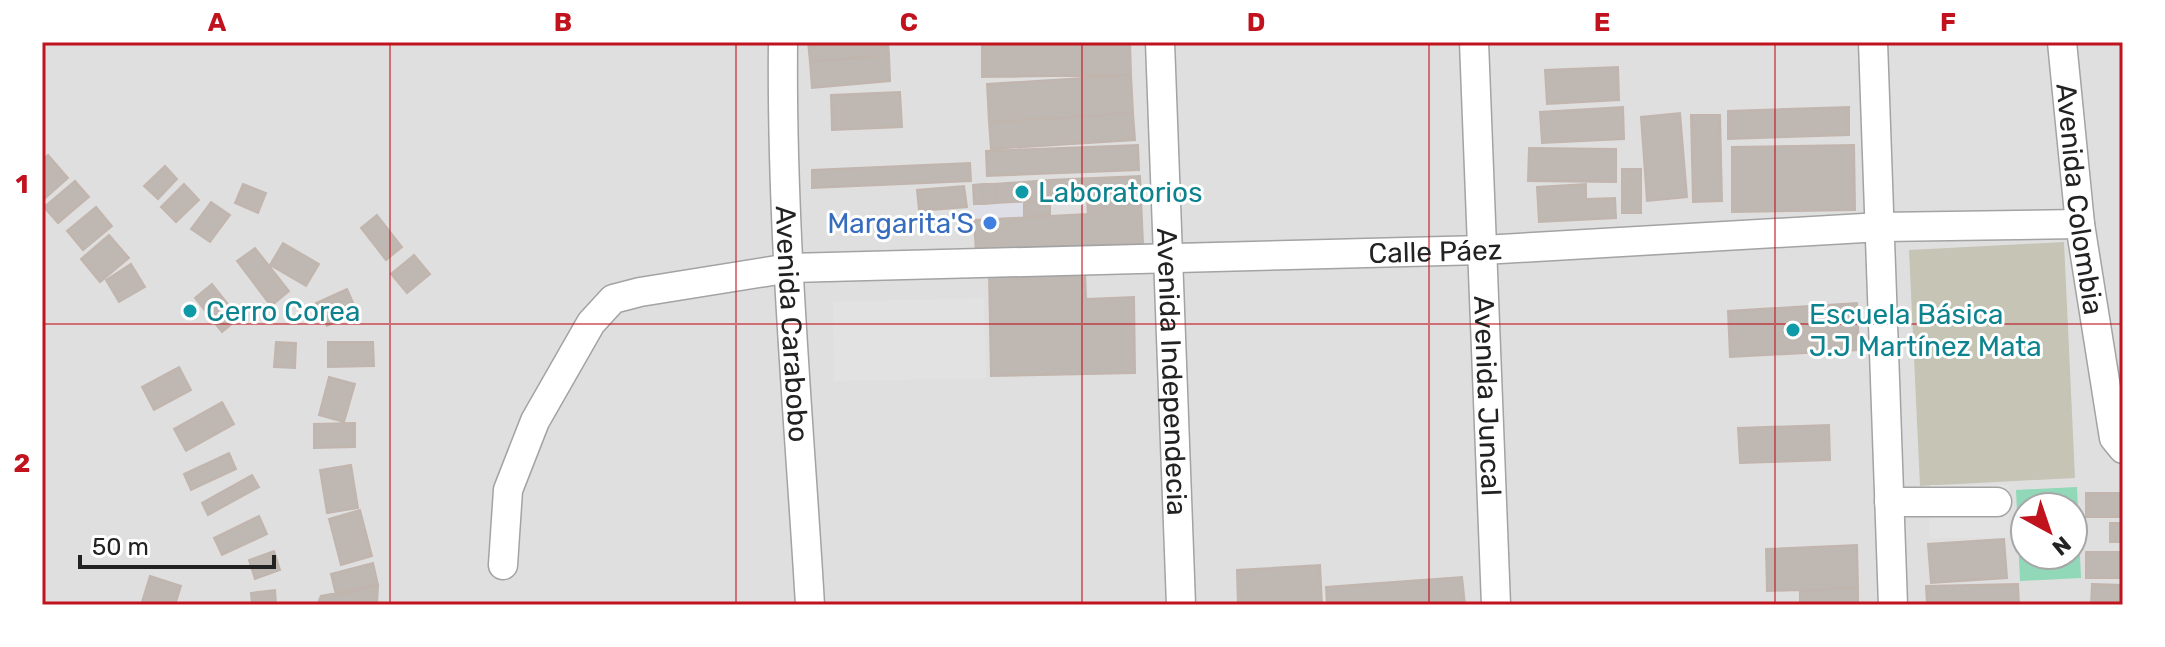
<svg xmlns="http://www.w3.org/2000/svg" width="2165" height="647" viewBox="0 0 2165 647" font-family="Rubik,sans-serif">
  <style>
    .residential { fill: #e0dfdf; fill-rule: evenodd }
    .construction { fill: #c5c4b5 }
    .pitch { fill: #90d8b7; fill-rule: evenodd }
    .parking { fill: #e2e2e2 }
    .plaza { fill: #dedee7 }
    .building { fill: #beb7b2; stroke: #c1b5ad; stroke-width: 2 }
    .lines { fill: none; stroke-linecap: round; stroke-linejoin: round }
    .minor-casing { stroke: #a3a3a3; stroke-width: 31 }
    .minor { stroke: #fff; stroke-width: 28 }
    .grid { fill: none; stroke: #c0131e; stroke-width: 2; stroke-opacity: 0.55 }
    .culture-dot { fill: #0f9aa8; stroke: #fff; stroke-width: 3 }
    .shop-dot { fill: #3f7fe0; stroke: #fff; stroke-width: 3 }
    .labels { text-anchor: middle; stroke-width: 6; stroke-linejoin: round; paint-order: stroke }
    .culture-label { font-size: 28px; fill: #0d838f; stroke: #fff; text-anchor: start }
    .street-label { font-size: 28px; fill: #222; stroke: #fff }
    .shop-label { font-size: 28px; fill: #366cbe; stroke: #fff; text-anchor: end }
    .neatline { fill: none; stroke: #c0131e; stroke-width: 3 }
    .grid-label { font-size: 26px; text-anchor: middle; font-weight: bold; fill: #c0131e }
  </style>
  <rect width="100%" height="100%" fill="#f1eee9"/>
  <path class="residential" d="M42,42H2123V605H42ZM2025,507H2073V555H2025Z"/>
  <path class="construction" d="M2064,242L2075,478L1920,486L1909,250Z"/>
  <path class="pitch" d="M2077,487L2081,578L2020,581L2016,490ZM2025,507H2073V555H2025Z"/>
  <path class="parking" d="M984,298L986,378L834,381L833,302Z
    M1930,485H2009V538H1929Z"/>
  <path class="plaza" d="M1024,201V217L974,220V204Z"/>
  <path class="building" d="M808,42H888L889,55L810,62Z
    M1130,42L1131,75L982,77V44Z
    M889,55L890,81L812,88L810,62Z
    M1618,67L1619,100L1547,104L1545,70Z
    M1131,75L1133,113L989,122L987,84Z
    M900,92L902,127L832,130L831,95Z
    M1623,107L1624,139L1542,143L1540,112Z
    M1849,107V135L1728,139V111Z
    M1133,113L1135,140L991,149L989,122Z
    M1680,113L1687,197L1647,201L1641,117Z
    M1691,115H1720L1722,201L1693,202Z
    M1138,145L1139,170L987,176L986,151Z
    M1854,145L1855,210L1732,212V147Z
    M1529,148L1616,149V182L1528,181Z
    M48,155L68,178L42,201V161Z
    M970,163L971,181L812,188V170Z
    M165,166L177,179L158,199L144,186Z
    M1622,169H1641V213H1622Z
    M1140,176L1143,244L976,253L974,220L1088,214L1087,198L1050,200L1049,180Z
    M1049,180L1050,200L996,203L995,184Z
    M75,181L89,197L58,223L44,207Z
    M184,184L199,200L176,222L161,207Z
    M243,184L266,193L258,213L235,203Z
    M983,184H995L996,203L984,204Z
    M983,184L984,204H974L973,185Z
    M1586,184V199L1615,198L1616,218L1539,222L1537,187Z
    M964,186L967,207L919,211L917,190Z
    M1050,200V215L1024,217V201Z
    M211,202L230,215L210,242L191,229Z
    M96,207L112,226L83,250L67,231Z
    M377,215L402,247L386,260L361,228Z
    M109,235L129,258L100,282L81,259Z
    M283,243L319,264L306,286L270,265Z
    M255,248L289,291L271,306L237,261Z
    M414,255L430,274L407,293L391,274Z
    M131,264L145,287L119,302L106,280Z
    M1085,272L1086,299L1134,297L1135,373L991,376L989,273Z
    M212,284L239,318L222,332L195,298Z
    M347,289L357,312L327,326L316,303Z
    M1857,303L1859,350L1730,357L1728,311Z
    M276,342L296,343L295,368L274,367Z
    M328,342H373L374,366L328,367Z
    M179,367L191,390L154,410L142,387Z
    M329,377L355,384L344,422L319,415Z
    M222,402L234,424L186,451L174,429Z
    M355,423V447L314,448V424Z
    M1829,425L1830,460L1740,463L1738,428Z
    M229,453L236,469L191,490L184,474Z
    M351,465L358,508L327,513L320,470Z
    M252,475L259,487L208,515L202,503Z
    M2086,493H2123V517H2086Z
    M360,510L372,556L341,565L329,519Z
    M259,516L267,534L222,555L214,538Z
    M2110,523H2123V542H2110Z
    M2004,539L2007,578L1931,583L1928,544Z
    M1857,545L1858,588L1767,591L1766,549Z
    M274,551L280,570L255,579L249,560Z
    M2086,552H2123V578H2086Z
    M373,563L378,585L336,595L331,574Z
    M1320,565L1322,605H1238L1237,570Z
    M150,576L181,586L175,605H141Z
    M1462,577L1465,605H1327L1326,587Z
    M2018,584L2019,605H1927L1926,586Z
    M2092,584L2123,585V605H2091Z
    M378,585L377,605H317L321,596Z
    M1858,588V605H1800V590Z
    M275,590L276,605H252L251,593Z"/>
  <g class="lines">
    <g class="minor-casing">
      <g id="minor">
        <path id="s1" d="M783,42C781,230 799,418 810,605"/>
        <path id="s2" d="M1160,42L1181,605"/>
        <path id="s3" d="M1474,42L1496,605"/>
        <path d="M1873,42L1893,605"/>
        <path id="s4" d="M2062,42L2080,224L2114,438L2123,449"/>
        <path d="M1889,502H1997"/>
        <path id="s5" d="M503,565L508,490L535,421L591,323L613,299L640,292L790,268L1483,250L1881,227L2080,224"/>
      </g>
    </g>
    <use href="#minor" class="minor"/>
  </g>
  <path class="grid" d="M390,42V605M736,42V605M1082,42V605M1429,42V605M1775,42V605M42,324H2123"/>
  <g class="culture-dot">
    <circle cx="1022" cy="192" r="8"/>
    <circle cx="190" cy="311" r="8"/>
    <circle cx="1793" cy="330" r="8"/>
  </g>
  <circle class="shop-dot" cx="990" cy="223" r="8"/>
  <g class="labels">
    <g class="culture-label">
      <text x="1038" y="202">Laboratorios</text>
      <text x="206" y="321">Cerro Corea</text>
      <text x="1809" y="324">Escuela Básica<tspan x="1809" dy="32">J.J Martínez Mata</tspan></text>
    </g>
    <g class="street-label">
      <text dy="10" stroke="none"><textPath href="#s4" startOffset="158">Avenida Colombia</textPath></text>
      <text dy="10" stroke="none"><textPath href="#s5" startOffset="1120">Calle Páez</textPath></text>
      <text dy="10" stroke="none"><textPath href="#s1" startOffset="282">Avenida Carabobo</textPath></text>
      <text dy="10" stroke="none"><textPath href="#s2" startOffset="330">Avenida Independecia</textPath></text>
      <text dy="10" stroke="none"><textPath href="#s3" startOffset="354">Avenida Juncal</textPath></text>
    </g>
    <g class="shop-label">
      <text x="974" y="233">Margarita'S</text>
    </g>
  </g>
  <rect width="2165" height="647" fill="none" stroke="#ffffff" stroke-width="88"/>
  <g transform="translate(2049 531) rotate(140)"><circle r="38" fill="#ffffff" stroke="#a7a7a7" stroke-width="2"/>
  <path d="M0-6L14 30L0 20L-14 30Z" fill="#c0131e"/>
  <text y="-12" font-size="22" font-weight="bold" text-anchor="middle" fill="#222222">N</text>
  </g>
  <path d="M80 555v12h194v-12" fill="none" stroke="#222222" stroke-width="4"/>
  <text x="92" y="555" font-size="24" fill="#222222" stroke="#ffffff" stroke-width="6" paint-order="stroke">50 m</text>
  <rect x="44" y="44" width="2077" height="559" class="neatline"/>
  <g class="grid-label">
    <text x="217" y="31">A</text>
    <text x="563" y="31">B</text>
    <text x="909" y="31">C</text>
    <text x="1256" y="31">D</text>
    <text x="1602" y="31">E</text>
    <text x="1948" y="31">F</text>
    <text x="22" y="193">1</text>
    <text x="22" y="472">2</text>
  </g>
</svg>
